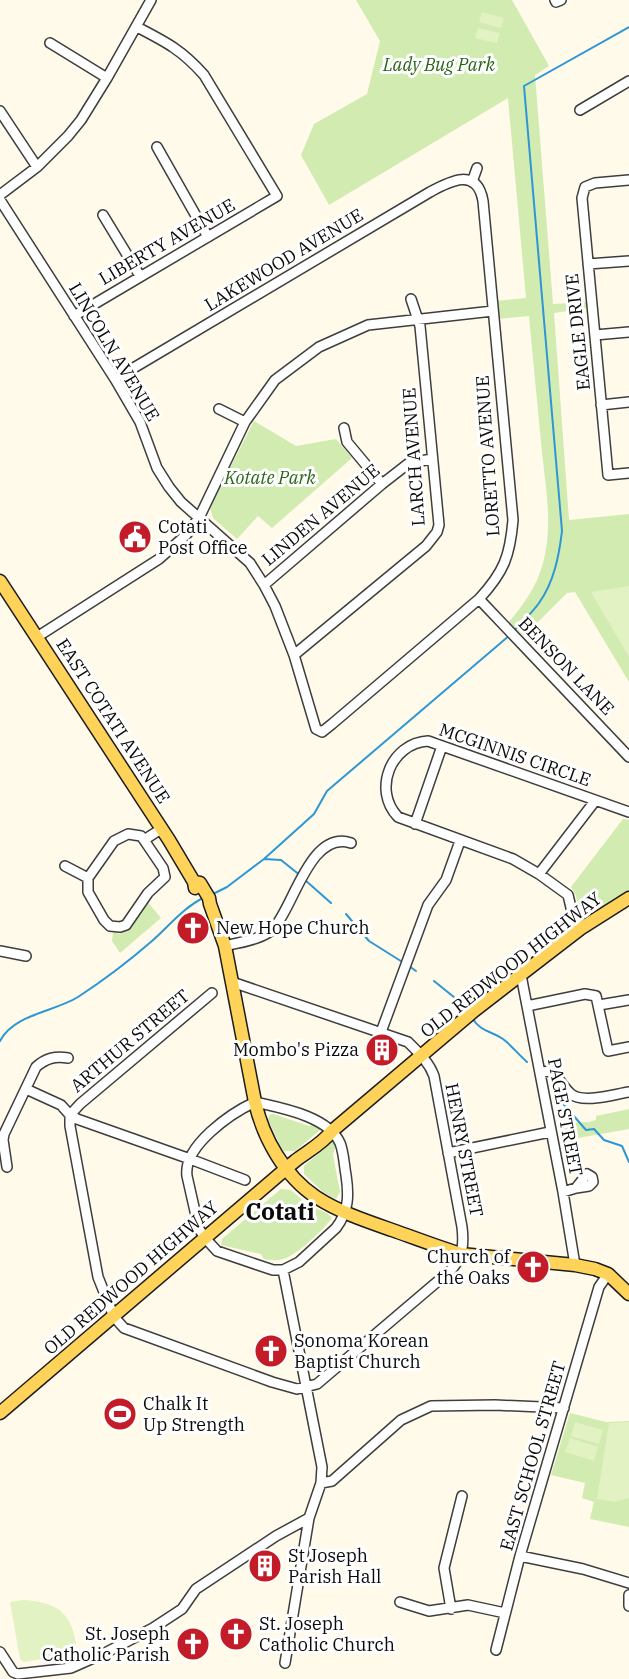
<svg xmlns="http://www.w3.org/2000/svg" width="629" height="1679" viewBox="0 0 629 1679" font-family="'IBM Plex Serif',serif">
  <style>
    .green { fill: #d1ebb1 }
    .pitch { fill: #e3f2c3 }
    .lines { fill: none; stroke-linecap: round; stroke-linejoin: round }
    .stream { stroke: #2d97d5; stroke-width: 2 }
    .minor-casing { stroke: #3e3e3e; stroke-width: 12 }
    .major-casing { stroke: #1c1c1c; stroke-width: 15 }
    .minor { stroke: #fff; stroke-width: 9 }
    .major { stroke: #ffd259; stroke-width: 12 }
    .labels { text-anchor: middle; stroke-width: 6; stroke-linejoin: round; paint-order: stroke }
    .park-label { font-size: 18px; font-style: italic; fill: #2b6618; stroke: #fff }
    .street-label { font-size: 18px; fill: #0b0b0b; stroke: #fff }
    .poi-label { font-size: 18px; fill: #0b0b0b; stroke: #fff; text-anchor: start }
    .district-label { font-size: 24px; font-weight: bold; fill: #0b0b0b; stroke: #fff }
  </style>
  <rect width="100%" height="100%" fill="#fffae9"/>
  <path class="green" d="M356,0H512L549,66L535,75L553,304L586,302V308L554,313L569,520L629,514V682L575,592L567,593L524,636L509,622C524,604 537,586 543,563C553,528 546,488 542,453C538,408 533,362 529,316L498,319L496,301L526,298L508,98L329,205L301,155L314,124L367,94L380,41Z
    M254,421L296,446L336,439L352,458L272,528L258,516L237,539L213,518L210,507Z
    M623,819L629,820V892L587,920L586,916L580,914L576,896L571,887Z
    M146,900L161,918L120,953L112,941L113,932L120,934L127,928Z
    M629,1109V1129L561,1141L558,1123L589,1122L596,1120V1116Z
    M273,1114L309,1126L317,1124L321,1128L320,1130L295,1151H283L268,1120L269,1115Z
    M331,1140H334L336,1144L333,1155L340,1192L336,1199L323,1192L304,1174V1166L323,1150Z
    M281,1189L291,1190L308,1205L327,1213L332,1218C324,1229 296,1256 283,1259C277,1261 269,1260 264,1259L261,1254L221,1245L222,1239Z
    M570,1413L606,1422L629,1421V1527L590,1519L594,1502L582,1498L585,1483L551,1475Z"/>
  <path class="pitch" d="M482,12L504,18L501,28L479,22Z
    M478,28L500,33L497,43L475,38Z
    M629,586V657L591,592Z
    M575,1422L603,1430L599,1444L571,1436Z
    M629,1422V1498L615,1502L597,1499L609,1423Z
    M570,1438L598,1447L594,1461L565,1452Z
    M23,1600C61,1602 74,1616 77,1653L24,1662L20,1659L10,1602Z"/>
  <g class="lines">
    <path class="stream" d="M514,631C522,622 532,613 539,603C554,582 559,556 562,531L524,86L629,27
      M264,859L281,860L301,876
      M305,880L331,903
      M213,894L227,887L264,859L314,814L327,791L510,635
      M346,914L369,941L404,963
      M409,966L416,971
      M434,981L465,1006L468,1010
      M472,1018C482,1033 490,1030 503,1039C511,1045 519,1055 527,1062
      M0,1041C14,1014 54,1012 78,997C104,980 129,961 152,941C169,926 184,907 205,897
      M552,1091L586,1130L594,1129L604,1140L622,1146L629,1162"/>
    <g class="minor-casing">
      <path id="minor" d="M555,0L556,2L561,0
        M50,43L107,78
        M580,110L629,81
        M0,111L37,167
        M157,147L208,237
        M629,180L595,183L585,187L582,198L608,475L629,473
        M472,182L477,168
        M0,195L37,167L68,136L81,120L107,78L151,0
        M0,200L115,379L140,422L157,468L169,487L181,502L250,563L264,585L275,606L294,655L316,729L322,732L332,724L479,599C504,572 510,556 513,520L483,201C477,167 450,181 430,192L115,379
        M103,215L140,276
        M588,264L629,261
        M74,316L277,196L204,75C182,50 166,42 137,27
        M595,335L629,332
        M601,405L629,402
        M219,409L245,422
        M344,428L347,442L382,484
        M264,585L382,484L409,463L432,459
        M479,599L629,757
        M37,637L159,559L186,535L199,518L245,422L275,380L319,347L368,325L493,311
        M294,655L426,546L437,532L439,525L420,326L411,299
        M415,824L442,746
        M128,834L141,836L144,840L163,868L165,877L148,893L126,925L120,927L110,926L104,920L88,892V878L114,841Z
        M144,840L161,829
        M65,866L88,878
        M539,874L595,801
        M580,929L573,916L568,895L539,874L513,859L398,817C372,790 391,743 428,741L629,812
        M225,946C240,942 261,940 273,929C293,909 310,829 351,843
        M0,951L26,956
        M521,975L563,1192L575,1265
        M212,993L80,1104L70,1115V1126L98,1277L114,1317L124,1328L272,1382L297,1389L317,1384L451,1270C463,1257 464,1244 462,1227L434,1076C429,1062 418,1052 408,1042L232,982
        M599,1005L629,1000
        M527,1006L585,994L596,996L608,1051L629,1047
        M381,1032L428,905L446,880L460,841
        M540,1072L553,1071C558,1078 564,1088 571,1094C583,1104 615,1094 629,1092
        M26,1089L61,1105L70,1115L77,1119L190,1159L245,1180
        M255,1102C281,1108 328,1116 340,1143C344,1153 344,1165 346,1175C349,1195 349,1211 336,1228L299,1262L283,1270H273L258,1265L217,1251L206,1239L199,1229L187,1176C183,1146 231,1113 255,1102Z
        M448,1153L550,1132
        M7,1167L3,1140L4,1134L36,1067C46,1058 55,1056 68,1058
        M563,1192L576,1188L587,1174L592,1177L593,1182L589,1186L576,1188
        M283,1270L322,1467L321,1483L309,1518L285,1663
        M321,1483L332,1481L401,1420L431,1406L495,1405L564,1408
        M520,1556L583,1569L629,1583
        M629,1595V1606
        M400,1602L429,1611L468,1605L505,1613
        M451,1609L444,1568L462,1496
        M496,1650L520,1556L599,1287L608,1274
        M0,1652L13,1672L18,1674L71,1668L105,1653L153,1628L182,1609L196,1589L276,1536L309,1518"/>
    </g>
    <g class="major-casing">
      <path id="major" d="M0,581L169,840L194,882L195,888
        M194,882L200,883L209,898L210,904L225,946L255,1102C263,1137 284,1176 316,1197C339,1212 366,1221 392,1230C415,1238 438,1247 461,1254L575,1265L595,1269L608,1274L629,1294
        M0,1413L295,1161C308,1151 322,1144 332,1131L475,1010L580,929L629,898"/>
    </g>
    <use href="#minor" class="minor"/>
    <use href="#major" class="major"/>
  </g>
  <defs>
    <g id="civic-disc" transform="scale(1.725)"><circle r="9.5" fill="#c31c28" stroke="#fff"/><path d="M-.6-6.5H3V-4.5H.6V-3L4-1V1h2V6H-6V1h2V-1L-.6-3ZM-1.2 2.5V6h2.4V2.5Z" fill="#fff"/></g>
    <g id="church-disc" transform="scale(1.725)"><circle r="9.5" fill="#c31c28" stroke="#fff"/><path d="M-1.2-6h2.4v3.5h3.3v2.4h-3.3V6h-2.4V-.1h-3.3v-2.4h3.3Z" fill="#fff"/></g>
    <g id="building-disc" transform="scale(1.725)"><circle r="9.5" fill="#c31c28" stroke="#fff"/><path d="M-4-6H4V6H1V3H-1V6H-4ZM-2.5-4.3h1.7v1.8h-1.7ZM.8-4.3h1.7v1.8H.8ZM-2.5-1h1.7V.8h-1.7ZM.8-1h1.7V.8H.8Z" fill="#fff"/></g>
    <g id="stadium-disc" transform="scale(1.725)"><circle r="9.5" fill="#c31c28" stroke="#fff"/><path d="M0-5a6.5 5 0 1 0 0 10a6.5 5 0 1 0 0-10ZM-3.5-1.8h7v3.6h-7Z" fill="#fff"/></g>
  </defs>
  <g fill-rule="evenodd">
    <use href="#civic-disc" x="135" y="537"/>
    <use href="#church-disc" x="193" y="928"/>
    <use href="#building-disc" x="382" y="1050"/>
    <use href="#church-disc" x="533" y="1267"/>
    <use href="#church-disc" x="271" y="1351"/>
    <use href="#stadium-disc" x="120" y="1414"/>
    <use href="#building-disc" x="265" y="1566"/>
    <use href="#church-disc" x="236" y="1634"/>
    <use href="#church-disc" x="193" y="1644"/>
  </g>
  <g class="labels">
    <g class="park-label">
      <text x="439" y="71">Lady Bug Park</text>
      <text x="270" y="484">Kotate Park</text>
    </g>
    <g class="street-label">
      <text transform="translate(167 242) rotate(-30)" y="6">LIBERTY AVENUE</text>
      <text transform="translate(284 260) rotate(-31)" y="6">LAKEWOOD AVENUE</text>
      <text transform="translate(578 332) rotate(-96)" y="6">EAGLE DRIVE</text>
      <text transform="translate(114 352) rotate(59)" y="6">LINCOLN AVENUE</text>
      <text transform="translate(488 456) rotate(-94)" y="6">LORETTO AVENUE</text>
      <text transform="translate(414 457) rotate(-94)" y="6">LARCH AVENUE</text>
      <text transform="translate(321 515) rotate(-40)" y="6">LINDEN AVENUE</text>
      <text transform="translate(566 666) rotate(46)" y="6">BENSON LANE</text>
      <text transform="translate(113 721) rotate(57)" y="6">EAST COTATI AVENUE</text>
      <text transform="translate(515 755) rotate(19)" y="6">MCGINNIS CIRCLE</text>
      <text transform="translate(511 965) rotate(-38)" y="6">OLD REDWOOD HIGHWAY</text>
      <text transform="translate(130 1041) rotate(-40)" y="6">ARTHUR STREET</text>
      <text transform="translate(565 1117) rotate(79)" y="6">PAGE STREET</text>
      <text transform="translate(464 1150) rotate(79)" y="6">HENRY STREET</text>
      <text transform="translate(131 1278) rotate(-41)" y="6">OLD REDWOOD HIGHWAY</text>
      <text transform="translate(533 1456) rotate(-74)" y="6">EAST SCHOOL STREET</text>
    </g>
    <g class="poi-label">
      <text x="158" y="533">Cotati<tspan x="158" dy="21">Post Office</tspan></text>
      <text x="216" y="934">New Hope Church</text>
      <text x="359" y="1056" text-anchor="end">Mombo's Pizza</text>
      <text x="510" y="1263" text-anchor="end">Church of<tspan x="510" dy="21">the Oaks</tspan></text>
      <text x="294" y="1347">Sonoma Korean<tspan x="294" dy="21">Baptist Church</tspan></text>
      <text x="143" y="1410">Chalk It<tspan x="143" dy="21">Up Strength</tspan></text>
      <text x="288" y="1562">St Joseph<tspan x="288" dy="21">Parish Hall</tspan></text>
      <text x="259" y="1630">St. Joseph<tspan x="259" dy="21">Catholic Church</tspan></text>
      <text x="170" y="1640" text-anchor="end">St. Joseph<tspan x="170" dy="21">Catholic Parish</tspan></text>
    </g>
    <g class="district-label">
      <text x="280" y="1220">Cotati</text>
    </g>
  </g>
</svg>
